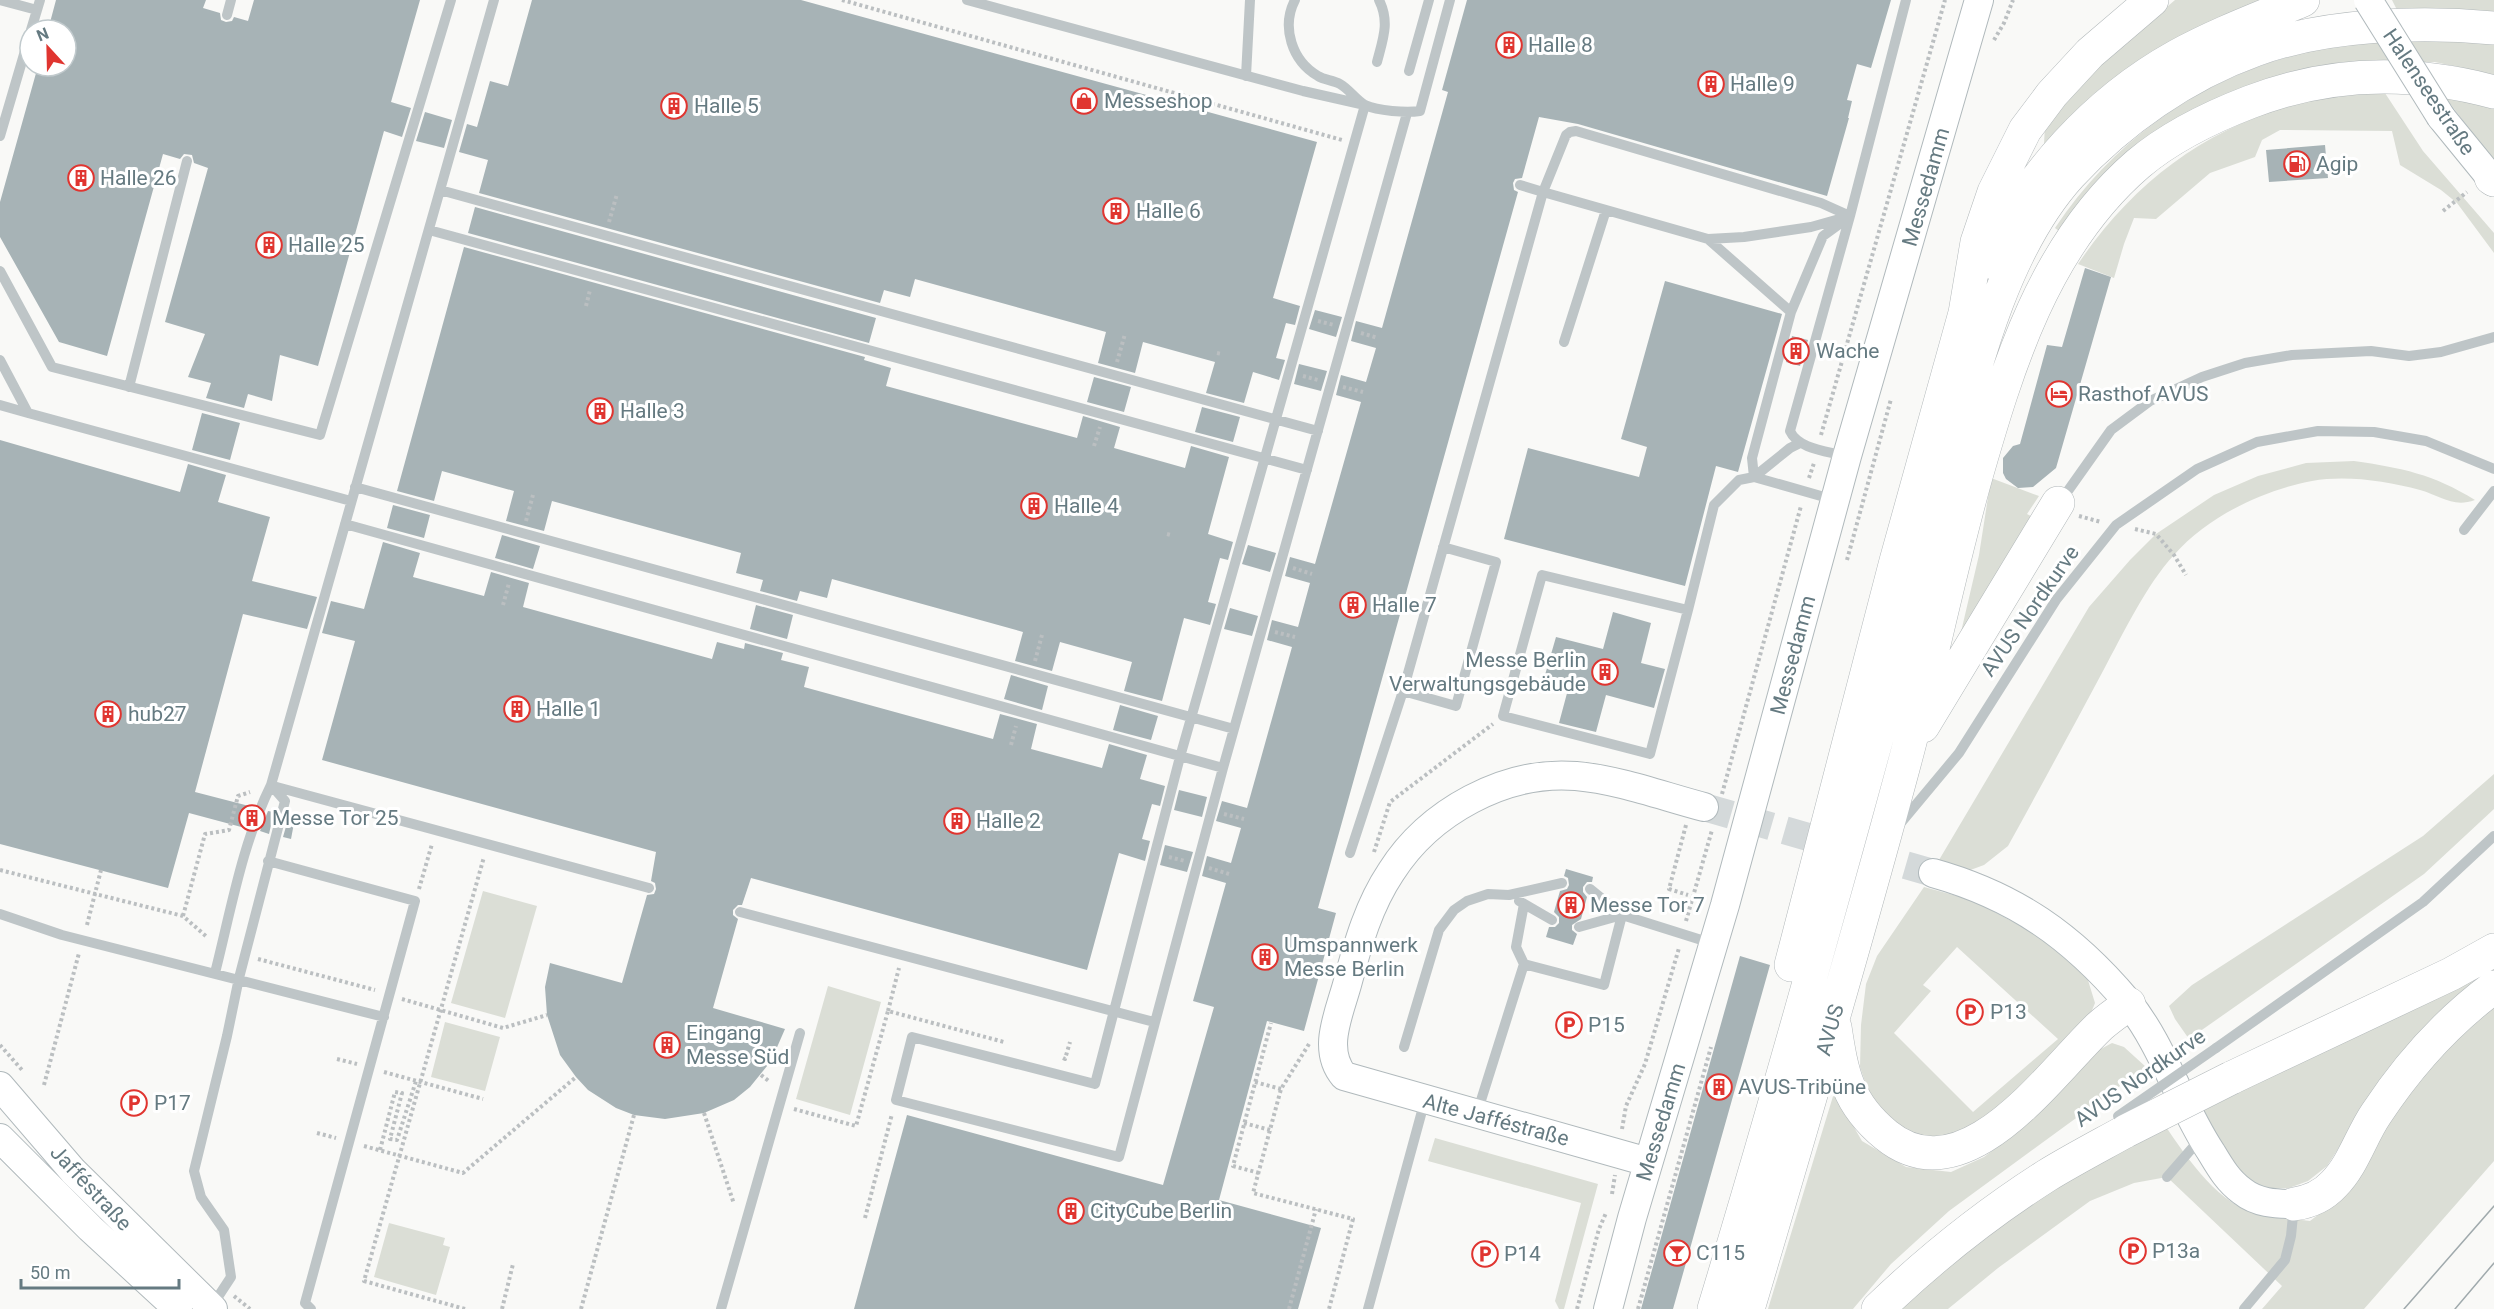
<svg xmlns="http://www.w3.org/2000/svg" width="2494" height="1309" viewBox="0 0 2494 1309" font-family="Roboto,sans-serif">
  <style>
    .green { fill: #dbded6; fill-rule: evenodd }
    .building { fill: #a7b3b6 }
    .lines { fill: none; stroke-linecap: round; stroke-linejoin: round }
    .secondary-tunnel { stroke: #d4d9da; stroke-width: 28; stroke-dasharray: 28 14; stroke-linecap: butt }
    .secondary-casing { stroke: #b0b9bc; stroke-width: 30 }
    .motorway-casing { stroke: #b2b8ba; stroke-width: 34 }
    .path { stroke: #bbbfc1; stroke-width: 4; stroke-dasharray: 3 3; stroke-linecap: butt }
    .service { stroke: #bec5c7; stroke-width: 10 }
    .secondary { stroke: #fff; stroke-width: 28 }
    .motorway { stroke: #fff; stroke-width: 33 }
    .tram { stroke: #a0aaad; stroke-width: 1.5 }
    .secondary-bridge-casing { stroke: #b0b9bc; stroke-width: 30; stroke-linecap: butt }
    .motorway-bridge-casing { stroke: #b2b8ba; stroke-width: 34; stroke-linecap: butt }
    .service-bridge { stroke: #bec5c7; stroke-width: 10 }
    .secondary-bridge { stroke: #fff; stroke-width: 28 }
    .motorway-bridge { stroke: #fff; stroke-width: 33 }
    .labels { text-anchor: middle; stroke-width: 6; stroke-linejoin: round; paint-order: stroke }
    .poi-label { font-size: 21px; fill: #657a81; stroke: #fff; text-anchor: start }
    .street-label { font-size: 21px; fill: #657a81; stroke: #fff }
  </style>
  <rect width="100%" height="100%" fill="#f9f9f7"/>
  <path class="green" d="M2175,0H2274L2102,92L2044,144L2045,125L2088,75Z
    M2392,0H2494V17L2399,14Z
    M2454,37L2494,39V75L2435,62H2363L2276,76L2238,89L2207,103L2059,231L2055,228C2123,126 2227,61 2349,44C2383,39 2419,39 2454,37Z
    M2383,90L2423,151L2494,233V253L2457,203L2441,190L2400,165L2392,131L2280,130L2262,140L2255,157L2210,173L2156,219L2134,218L2124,244L2114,278L2078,264C2137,177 2215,121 2320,98C2340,93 2362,92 2383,90Z
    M2441,92L2494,106V161Z
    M2354,461C2402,468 2433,474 2475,500C2453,508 2441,496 2420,490C2386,481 2346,475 2312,481C2263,490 2207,517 2174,555C2146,585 2123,634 2103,671C2072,729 2040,788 2008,846L1984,865L1965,872L1939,860L2089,607L2130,560L2156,534L2214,495L2258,476L2306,463Z
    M1991,478L2039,496L2027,514L2038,520L1961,632L1979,555Z
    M2494,774V809L2424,874L2189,1039L2175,1019L2169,1006L2192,985L2423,836Z
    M1924,887L1972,900L2036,934L2087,977L2095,1003L2084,1030L1991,1122L1951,1137L1916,1138L1873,1105L1860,1067L1861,1025L1866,984L1877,956ZM1957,947L2058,1039L1973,1112L1894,1033L1931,991L1923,985Z
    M483,891L537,906L505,1018L451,1003Z
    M2494,961V971L2388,1072L2327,1166L2308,1181L2289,1188L2264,1189L2241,1176L2197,1106Z
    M828,986L881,1002L850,1115L796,1099Z
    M2494,1006V1161L2364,1309H2262L2282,1286L2167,1177L2134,1183L2090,1201L1998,1268L1948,1309H1892L2010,1216L2164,1124C2188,1159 2219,1207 2264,1216C2278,1219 2295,1219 2310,1221L2332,1204L2415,1079L2459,1033Z
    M445,1022L500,1037L485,1091L431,1077Z
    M2112,1043L2124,1047L2146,1067L1949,1211L1891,1264L1853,1309H1768L1834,1093L1862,1141L1906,1167L1951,1172L1984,1157L2018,1131L2097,1051Z
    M1435,1138L1598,1184L1564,1309H1559L1555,1301L1581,1203L1428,1161Z
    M389,1223L445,1238L443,1245L450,1247L436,1295L374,1277Z"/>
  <path class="building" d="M56,0H206L203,8L220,13L221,20L226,22L232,21L234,17L248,21L254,0H420L391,102L411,108L402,137L384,131L318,366L280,355L272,401L248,394L244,408L206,398L211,383L188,377L205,334L165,322L208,168L194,163L192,155L184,154L180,159L163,154L107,356L59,342L0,237V202L38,66H66V30H48Z
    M532,0H801L1317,142L1273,298L1300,306L1295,325L1286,323L1276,358L1285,360L1279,380L1253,372L1244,403L1206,393L1215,362L1143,342L1135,373L1098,363L1106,332L915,279L910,297L884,290L880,303L479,193L488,160L459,152L467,124L477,127L490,81L508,86Z
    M1467,0H1891L1871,68L1857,64L1847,100L1852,101L1848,118H1849L1827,196L1578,124L1539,117L1522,178L1515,179L1513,183L1514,190L1518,192L1318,908L1336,913L1304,1031L1267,1021L1219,1200L1321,1228L1298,1309H854L907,1115L1163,1185L1214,1007L1193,1001L1226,883L1202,876L1207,856L1231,863L1241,828L1216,821L1222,801L1247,808L1292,647L1267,640L1272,620L1298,627L1310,583L1285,576L1290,557L1315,564L1361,402L1336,395L1341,375L1366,382L1376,348L1351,341L1356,321L1382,328L1448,92L1442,90Z
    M425,112L452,120L444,148L416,141Z
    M2325,145L2328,178L2269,182L2266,150Z
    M475,207L876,318L869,343L468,233Z
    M464,247L865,357L864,360L891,368L886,386L1077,438L1083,416L1120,427L1114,448L1185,468L1191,446L1229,457L1208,534L1233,542L1228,560L1220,558L1208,602L1216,604L1210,625L1184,618L1162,701L1124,691L1132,662L1060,642L1052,671L1015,661L1023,632L832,579L827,598L800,591L797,601L760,591L763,580L736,573L741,553L552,501L544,531L506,521L514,491L442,471L434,501L397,491Z
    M2085,268L2111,277L2056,468L2033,487L2018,488L2006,479L2003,473V458L2013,446L2020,444L2047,345L2062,347Z
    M1665,281L1782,314L1738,472L1716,466L1685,586L1504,539L1528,448L1639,477L1647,447L1621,439Z
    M1315,310L1342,317L1336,337L1309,329Z
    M1792,336L1808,340L1800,366L1786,362Z
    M1299,364L1327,371L1321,391L1294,384Z
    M1094,377L1131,387L1124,412L1087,402Z
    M1202,407L1240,417L1233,442L1195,432Z
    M202,413L240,423L230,460L192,450Z
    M0,440L180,492L188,464L226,475L218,502L270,517L252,581L317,597L307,629L243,614L195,792L253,807L245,828L189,813L168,888L0,844Z
    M393,505L430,515L424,538L387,528Z
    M502,535L540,546L533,569L495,558Z
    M383,542L420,553L413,577L484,596L491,572L529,583L523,607L712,659L717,642L744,649L745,643L783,653L781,660L809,667L804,687L993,739L1000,714L1037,724L1031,749L1102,768L1109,744L1147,755L1140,779L1165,786L1160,806L1152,804L1142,839L1150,841L1145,861L1119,853L1087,970L751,878L742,905H738L733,910V915L738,919L713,1008L785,1029L771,1061L750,1087L734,1100L704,1113L665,1119L634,1115L616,1108L588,1090L576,1077L560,1055L547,1015L545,987L550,963L622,983L647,895L654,894L656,889L655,883L651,881L656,852L322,760L355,641L322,633L331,601L364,609Z
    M1248,545L1276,553L1270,572L1242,564Z
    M756,605L793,615L787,639L750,629Z
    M1230,608L1258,616L1252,636L1224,629Z
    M1613,612L1651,623L1641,663L1665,669L1654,708L1606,695L1596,732L1559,723L1570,682L1545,675L1556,637L1603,649Z
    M1011,675L1048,686L1042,710L1004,699Z
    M1120,705L1158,716L1151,740L1113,730Z
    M1179,790L1207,797L1202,817L1174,810Z
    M268,811L274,812L269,834L260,831Z
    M289,816L295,818L291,839L283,837Z
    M1165,845L1193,852L1187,872L1160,865Z
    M1566,869L1593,877L1592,882H1587L1583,887V892L1587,897L1581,919L1572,925V930L1577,934L1573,945L1546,937L1549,927H1555L1559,923V917L1554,912L1560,891L1567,889L1569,885L1568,878L1564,876Z
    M1740,956L1770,965L1673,1309H1641Z"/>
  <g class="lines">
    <path class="secondary-tunnel" d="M1704,807L1933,873"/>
    <g class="secondary-casing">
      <path id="secondary" d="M2441,117L2494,182
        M1933,873C2015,896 2072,936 2127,1001C2164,1046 2179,1104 2211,1152C2220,1167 2228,1181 2242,1191C2257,1203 2275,1204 2294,1204
        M0,1086L73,1171L213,1309
        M0,1138L90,1228L178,1309
        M1648,1162L1344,1076C1321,1049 1340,1012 1348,981C1358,943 1369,905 1391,872C1429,812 1505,770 1576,776C1620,780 1662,796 1704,807
        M1608,1309L1632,1218L1725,905L1847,456L1979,0"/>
    </g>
    <g class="motorway-casing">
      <path id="motorway" d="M2491,178L2494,180
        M1988,262C2026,177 2096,101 2177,56C2217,34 2260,18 2303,0
        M1923,726L2058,503
        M1791,965L1896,561L1965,313L1977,242L1994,192L2025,130L2052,94L2090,53L2152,0
        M1835,1027C1842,1073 1847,1103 1886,1135C1965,1199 2049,1074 2100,1026C2109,1018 2119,1011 2129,1004
        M2231,1078L2451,974L2494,950
        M2294,1204C2309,1202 2323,1196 2334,1184C2353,1165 2361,1136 2376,1114C2407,1067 2448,1021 2494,987
        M1714,1309C1781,1088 1842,865 1903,643C1919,584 1934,525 1949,465C1974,370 2002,250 2070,175C2120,121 2185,75 2255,50C2325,24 2420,21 2494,28
        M1748,1309C1802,1127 1856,944 1905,761C1930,668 1949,573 1975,480C2008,365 2044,245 2138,164C2170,137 2211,117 2250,102C2330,71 2412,70 2494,92
        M1878,1309C1930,1259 1985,1215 2046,1176C2072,1160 2099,1146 2126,1131"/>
    </g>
    <path class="path" d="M842,0L1342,140
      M1994,40L2004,23L2013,0
      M2443,211L2467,192
      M609,222L617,194
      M586,306L590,290
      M1318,321L1334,325
      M1361,333L1378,338
      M1217,353L1222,354
      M1117,362L1125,334
      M1303,376L1318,380
      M1343,387L1363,392
      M1821,435L1945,0
      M1094,446L1100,427
      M1809,478L1814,463
      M2079,516L2101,522
      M526,521L533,495
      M2135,529L2156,534L2174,555L2186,575
      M1167,534L1171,535
      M1847,560L1891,399
      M1293,568L1312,574
      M503,605L509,583
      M1275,632L1295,637
      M1035,661L1042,635
      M1011,745L1016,726
      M1722,794L1801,506
      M1224,814L1244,819
      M1686,825L1669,889L1688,895
      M1374,852L1390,802L1493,724
      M1169,857L1185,861
      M1209,868L1229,874
      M0,870L183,916L208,938
      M419,889L432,844
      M183,916L205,834L229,830L238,796L250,792
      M1686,921L1712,830
      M87,925L101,870
      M258,959L375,990
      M402,999L503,1028L547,1015
      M888,1011L899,968
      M1309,1044L1281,1089L1253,1193L1353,1219L1329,1309
      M0,1045L22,1070
      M1063,1058L1065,1059L1070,1042
      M337,1059L357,1064
      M384,1072L483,1099
      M761,1075L770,1082
      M1255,1082L1281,1089
      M44,1085L79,953
      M794,1109L856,1126L888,1011L1004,1042
      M704,1113L734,1204
      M1244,1123L1270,1130
      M1622,1129L1626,1106L1645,1064L1679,948
      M317,1133L336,1138
      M364,1146L463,1173L576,1077
      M380,1150L395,1092L402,1093L390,1139L397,1140L416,1081
      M1259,1173L1233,1166L1271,1023
      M1612,1194L1615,1175
      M865,1218L892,1114
      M234,1296L250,1309
      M465,1309L364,1281L484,857
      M502,1309L513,1264
      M581,1309L634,1115
      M1289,1309L1316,1209
      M1577,1309L1599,1229L1606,1213
      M1638,1309L1711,1047"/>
    <path class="service" d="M0,0L37,10
      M967,0L1303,91L1365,105L1180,757L1095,1084L912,1037L896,1100L1119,1157L1223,768L1407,113
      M1295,0C1281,27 1292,61 1318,76C1324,80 1333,80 1340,84C1349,89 1356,100 1365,105C1378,111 1406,113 1420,111L1450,0
      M227,15L231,0
      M31,30L40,0
      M1377,62C1383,39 1390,22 1379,0
      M1409,71L1429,0
      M1246,76L1250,0
      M0,136L30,34
      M1520,185L1543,192L1566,135L1570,132L1576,131L1821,203L1850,216
      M440,190L1318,431
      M429,230L1307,470
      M1708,239L1791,312
      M0,271L52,367L320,435L451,0
      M1564,342L1606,210
      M0,360L28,413L351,501
      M129,387L187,161
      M0,405L28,413
      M1845,456C1827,451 1798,449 1790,431L1850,216L1906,0
      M1754,477L1752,458L1791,312L1823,236L1845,220
      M1754,477L1835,500
      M355,487L1234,729
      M2060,502L2111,430L2150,401L2202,377L2245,363L2292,355L2371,351L2409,356L2441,352L2494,337
      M345,524L1223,768
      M2464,530L2494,491
      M1688,610L1650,754L1503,716L1542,575L1688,610L1714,505L1739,480L1754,477L1790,448L1800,443
      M1403,691L1456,706L1496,562L1443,547
      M273,786L649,888
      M1899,825L1959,753L2056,600L2116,525L2197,469L2257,442L2318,431L2374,432L2426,441L2494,469
      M1350,853L1403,691L1543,192L1708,239L1744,237L1811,227L1850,216
      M268,861L415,901L305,1303L311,1309
      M1590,889L1622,915L1711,943
      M1519,901L1552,920
      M740,912L1154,1022
      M0,914L62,935L384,1017
      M1579,927L1622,915
      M1524,964L1516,947L1524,904
      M215,973C231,910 242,844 271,785L494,0
      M1404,1047L1439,930L1454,910L1467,901L1488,894L1509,895L1562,883
      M2216,1048L2423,902L2494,836
      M1477,1113L1524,964L1604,985L1622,915
      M2167,1177L2201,1138
      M212,1306L231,1277L224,1230L201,1197L194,1171L227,1036L239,978L285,801L271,785
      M721,1309L800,1033
      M1368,1309L1425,1100
      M2244,1309L2285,1260L2291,1236L2294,1205"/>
    <use href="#secondary" class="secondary"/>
    <use href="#motorway" class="motorway"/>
    <path class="tram" d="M2404,1309L2494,1206
      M2455,1309L2494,1263"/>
    <g class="secondary-bridge-casing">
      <path id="secondary-bridge" d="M2368,0L2441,117"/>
    </g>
    <g class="motorway-bridge-casing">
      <path id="motorway-bridge" d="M2126,1131L2231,1078"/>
    </g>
    <path class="service-bridge" d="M2118,1116L2216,1048"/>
    <use href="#secondary-bridge" class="secondary-bridge"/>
    <use href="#motorway-bridge" class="motorway-bridge"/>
  </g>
  <defs>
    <g id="building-ring" transform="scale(1.35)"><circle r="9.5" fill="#fff" stroke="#e03530" stroke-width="1.5"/><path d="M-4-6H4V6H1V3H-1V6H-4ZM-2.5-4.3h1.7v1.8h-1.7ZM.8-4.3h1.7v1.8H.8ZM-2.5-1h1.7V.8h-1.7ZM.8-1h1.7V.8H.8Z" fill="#e03530"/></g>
    <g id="shop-ring" transform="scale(1.35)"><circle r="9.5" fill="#fff" stroke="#e03530" stroke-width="1.5"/><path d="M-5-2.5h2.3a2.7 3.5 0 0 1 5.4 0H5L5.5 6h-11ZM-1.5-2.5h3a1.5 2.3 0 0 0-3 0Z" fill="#e03530"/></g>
    <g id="fuel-ring" transform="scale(1.35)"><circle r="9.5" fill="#fff" stroke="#e03530" stroke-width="1.5"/><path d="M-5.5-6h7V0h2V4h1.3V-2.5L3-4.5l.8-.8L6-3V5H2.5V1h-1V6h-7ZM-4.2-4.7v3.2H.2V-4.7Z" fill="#e03530"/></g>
    <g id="hotel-ring" transform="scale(1.35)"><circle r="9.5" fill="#fff" stroke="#e03530" stroke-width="1.5"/><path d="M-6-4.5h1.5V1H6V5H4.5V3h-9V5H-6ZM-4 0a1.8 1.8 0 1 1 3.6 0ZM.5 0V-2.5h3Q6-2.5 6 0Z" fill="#e03530"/></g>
    <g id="parking-ring" transform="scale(1.35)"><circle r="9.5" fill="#fff" stroke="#e03530" stroke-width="1.5"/><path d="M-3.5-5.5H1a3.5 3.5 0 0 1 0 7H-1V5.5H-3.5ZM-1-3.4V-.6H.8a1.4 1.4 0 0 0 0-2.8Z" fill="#e03530"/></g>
    <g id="bar-ring" transform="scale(1.35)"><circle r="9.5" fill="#fff" stroke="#e03530" stroke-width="1.5"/><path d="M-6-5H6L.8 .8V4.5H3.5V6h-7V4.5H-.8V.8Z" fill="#e03530"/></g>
  </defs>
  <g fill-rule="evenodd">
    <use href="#building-ring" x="1509" y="45"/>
    <use href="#building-ring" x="1711" y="84"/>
    <use href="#shop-ring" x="1084" y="101"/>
    <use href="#building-ring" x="674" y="106"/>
    <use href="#fuel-ring" x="2297" y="164"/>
    <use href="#building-ring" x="81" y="178"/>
    <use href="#building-ring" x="1116" y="211"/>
    <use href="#building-ring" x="269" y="245"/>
    <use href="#building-ring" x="1796" y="351"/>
    <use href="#hotel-ring" x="2059" y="394"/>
    <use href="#building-ring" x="600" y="411"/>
    <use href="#building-ring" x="1034" y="506"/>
    <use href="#building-ring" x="1353" y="605"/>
    <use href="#building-ring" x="1605" y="672"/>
    <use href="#building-ring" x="517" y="709"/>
    <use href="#building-ring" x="108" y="714"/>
    <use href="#building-ring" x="252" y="818"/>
    <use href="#building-ring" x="957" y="821"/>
    <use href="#building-ring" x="1571" y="905"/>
    <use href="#building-ring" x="1265" y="957"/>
    <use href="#parking-ring" x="1970" y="1012"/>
    <use href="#parking-ring" x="1569" y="1025"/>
    <use href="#building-ring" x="667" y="1045"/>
    <use href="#building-ring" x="1719" y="1087"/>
    <use href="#parking-ring" x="134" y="1103"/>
    <use href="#building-ring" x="1071" y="1211"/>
    <use href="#parking-ring" x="2133" y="1251"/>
    <use href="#bar-ring" x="1677" y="1253"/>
    <use href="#parking-ring" x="1485" y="1254"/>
  </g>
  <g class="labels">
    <g class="poi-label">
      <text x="1528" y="52">Halle 8</text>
      <text x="1730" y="91">Halle 9</text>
      <text x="1104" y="108">Messeshop</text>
      <text x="694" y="113">Halle 5</text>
      <text x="2316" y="171">Agip</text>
      <text x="100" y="185">Halle 26</text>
      <text x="1136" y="218">Halle 6</text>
      <text x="288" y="252">Halle 25</text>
      <text x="1816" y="358">Wache</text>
      <text x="2078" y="401">Rasthof AVUS</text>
      <text x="620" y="418">Halle 3</text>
      <text x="1054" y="513">Halle 4</text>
      <text x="1372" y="612">Halle 7</text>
      <text x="1586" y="667" text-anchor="end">Messe Berlin<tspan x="1586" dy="24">Verwaltungsgebäude</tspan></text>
      <text x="536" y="716">Halle 1</text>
      <text x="128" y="721">hub27</text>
      <text x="272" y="825">Messe Tor 25</text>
      <text x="976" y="828">Halle 2</text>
      <text x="1590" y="912">Messe Tor 7</text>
      <text x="1284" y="952">Umspannwerk<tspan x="1284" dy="24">Messe Berlin</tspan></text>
      <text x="1990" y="1019">P13</text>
      <text x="1588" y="1032">P15</text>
      <text x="686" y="1040">Eingang<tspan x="686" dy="24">Messe Süd</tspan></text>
      <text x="1738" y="1094">AVUS-Tribüne</text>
      <text x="154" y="1110">P17</text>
      <text x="1090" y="1218">CityCube Berlin</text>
      <text x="2152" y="1258">P13a</text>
      <text x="1696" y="1260">C115</text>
      <text x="1504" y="1261">P14</text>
    </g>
    <g class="street-label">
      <text transform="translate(2429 92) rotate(56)" y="7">Halenseestraße</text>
      <text transform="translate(1926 187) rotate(-74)" y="7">Messedamm</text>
      <text transform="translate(2030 611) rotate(-55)" y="7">AVUS Nordkurve</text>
      <text transform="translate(1793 655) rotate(-75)" y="7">Messedamm</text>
      <text transform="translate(1830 1030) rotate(-74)" y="7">AVUS</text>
      <text transform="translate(2140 1078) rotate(-35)" y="7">AVUS Nordkurve</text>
      <text transform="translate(1496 1120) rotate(15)" y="7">Alte Jafféstraße</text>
      <text transform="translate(1661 1122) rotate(-73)" y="7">Messedamm</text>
      <text transform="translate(91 1188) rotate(47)" y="7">Jafféstraße</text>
    </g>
  </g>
  <g transform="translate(48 48) rotate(338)"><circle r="28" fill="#ffffff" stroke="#c1cacd" stroke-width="1.5"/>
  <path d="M0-4.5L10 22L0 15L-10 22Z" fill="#e03530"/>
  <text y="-9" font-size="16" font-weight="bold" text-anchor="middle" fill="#657a81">N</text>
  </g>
  <path d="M21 1279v9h158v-9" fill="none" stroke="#657a81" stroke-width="3"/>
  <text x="30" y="1279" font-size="18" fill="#657a81" stroke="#ffffff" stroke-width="4.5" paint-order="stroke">50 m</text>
</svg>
